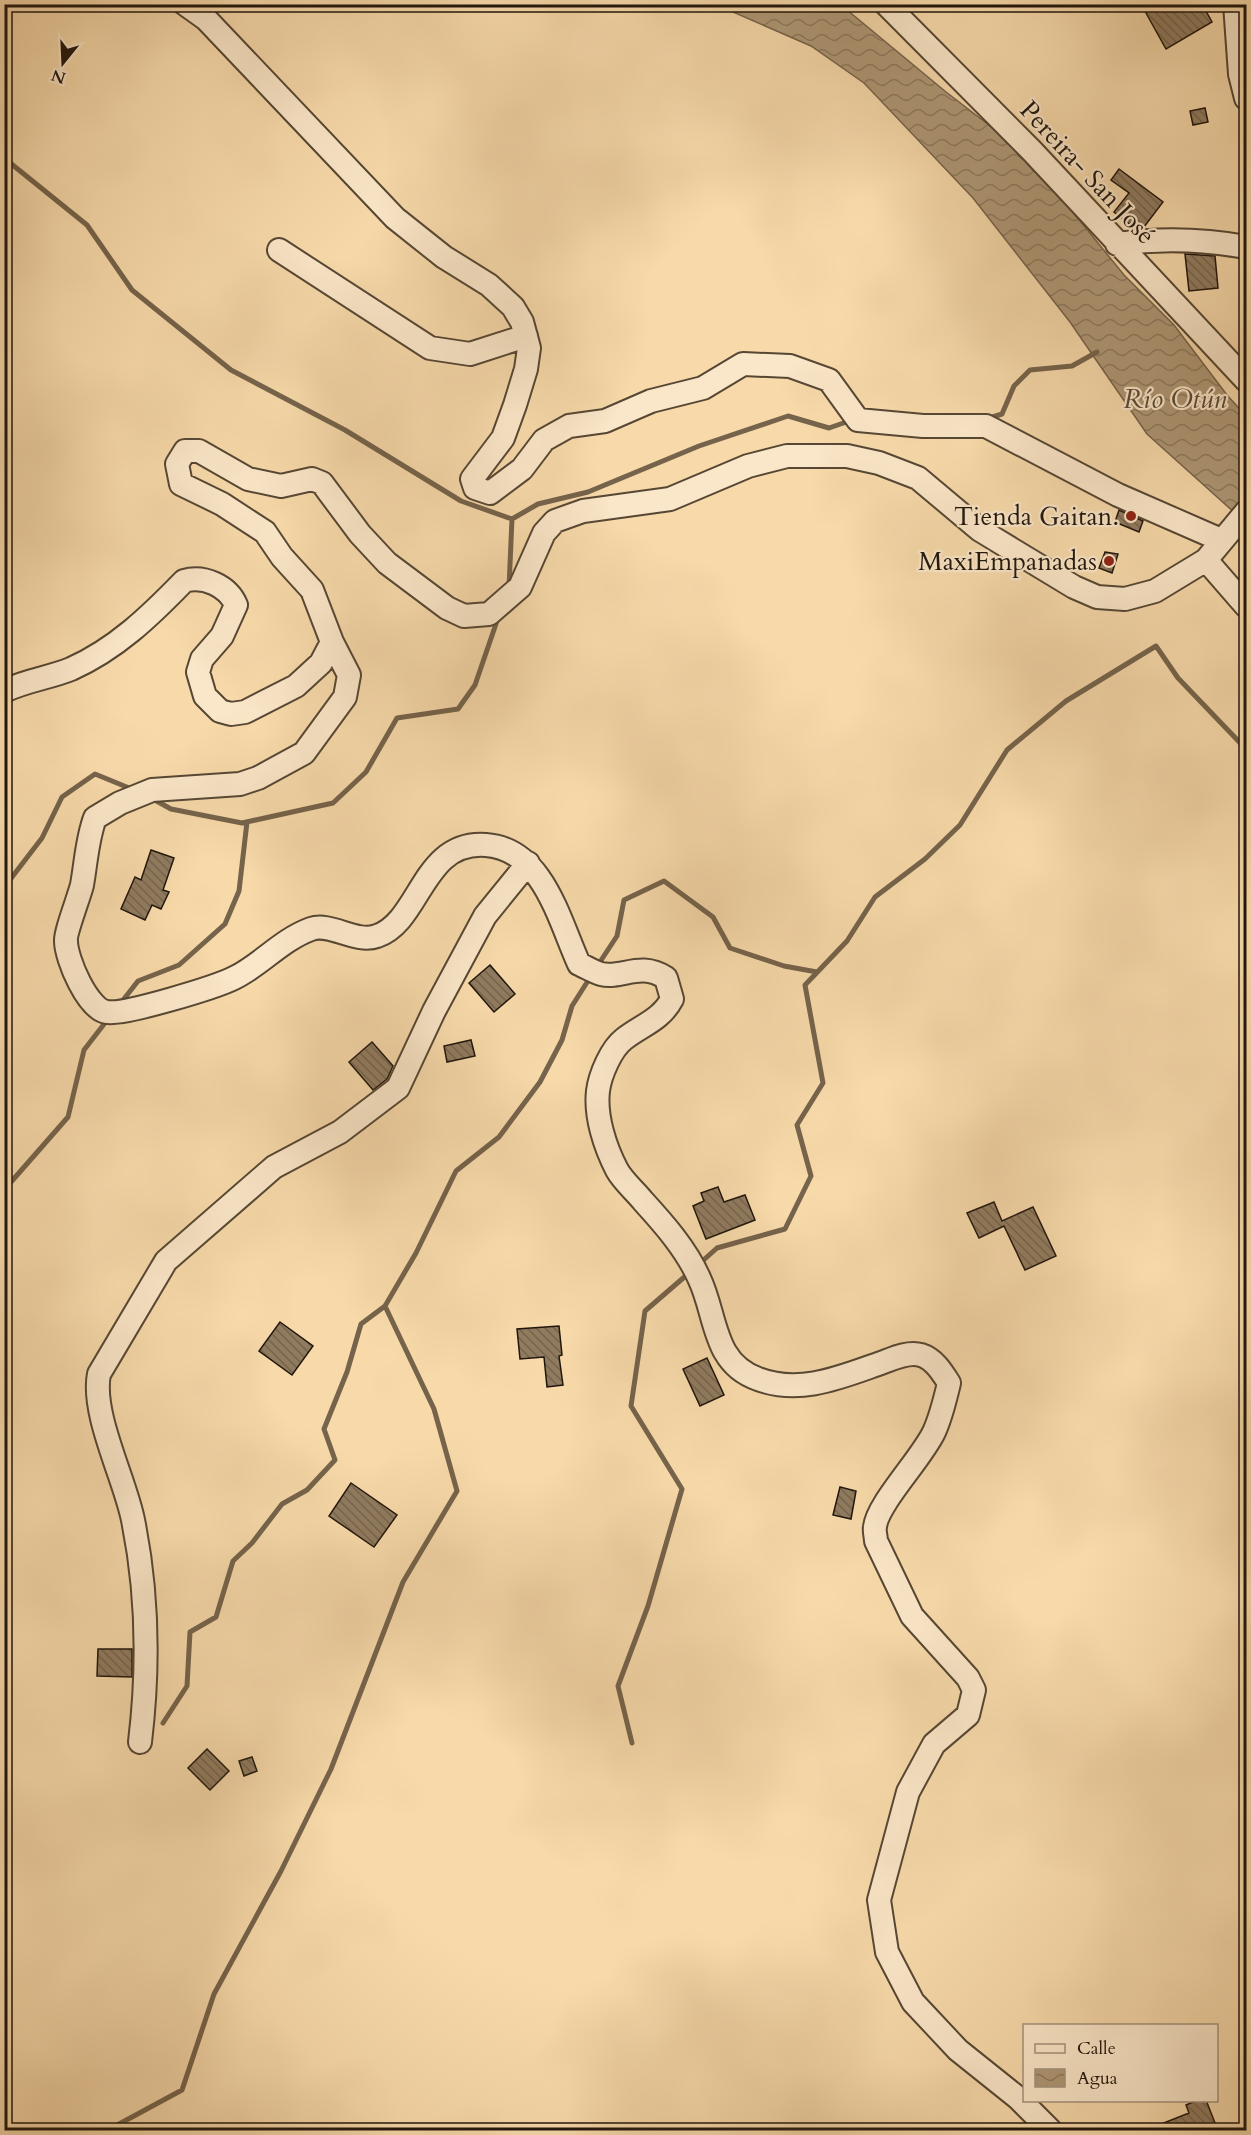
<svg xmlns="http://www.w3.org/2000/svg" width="1251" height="2135" viewBox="0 0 1251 2135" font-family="Cardo,serif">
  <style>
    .water { fill: url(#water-waves); stroke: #75634b; stroke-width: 1.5 }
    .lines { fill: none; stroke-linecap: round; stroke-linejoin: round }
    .stream { stroke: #75634b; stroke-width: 5 }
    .building { fill: url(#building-back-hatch); stroke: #20160d; stroke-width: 1.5 }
    .minor-casing { stroke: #564734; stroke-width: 26 }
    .minor { stroke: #fae6c8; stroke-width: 22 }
    .poi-dot { fill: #8f2418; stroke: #fae6c8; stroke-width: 2 }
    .labels { text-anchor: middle; stroke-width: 4.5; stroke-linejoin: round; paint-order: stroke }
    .street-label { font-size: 26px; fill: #20160d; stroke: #fae6c8 }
    .poi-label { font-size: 26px; fill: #20160d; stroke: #fae6c8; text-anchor: end }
    .water-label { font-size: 27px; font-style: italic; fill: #594a37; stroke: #fae6c8 }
  </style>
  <defs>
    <pattern id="water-waves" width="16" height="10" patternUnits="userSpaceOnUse" patternTransform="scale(1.5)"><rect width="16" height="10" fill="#ae9775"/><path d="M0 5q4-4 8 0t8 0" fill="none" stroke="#8d7a5e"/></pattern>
    <pattern id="building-back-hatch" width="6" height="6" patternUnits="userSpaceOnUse" patternTransform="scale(1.5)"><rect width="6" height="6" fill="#907b5f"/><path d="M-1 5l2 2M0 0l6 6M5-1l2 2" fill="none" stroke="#75644d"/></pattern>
  </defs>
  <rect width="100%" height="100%" fill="#f7d9aa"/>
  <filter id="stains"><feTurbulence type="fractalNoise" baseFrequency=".00333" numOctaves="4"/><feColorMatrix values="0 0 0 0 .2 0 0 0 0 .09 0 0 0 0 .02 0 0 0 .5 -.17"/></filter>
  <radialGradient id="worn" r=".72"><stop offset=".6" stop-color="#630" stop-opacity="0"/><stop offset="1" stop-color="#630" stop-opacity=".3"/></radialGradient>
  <path class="water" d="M717,5H841L946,92L1024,152L1124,275L1174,325L1227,395L1246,416V523L1147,434L1070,322L973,198L864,83L811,46Z"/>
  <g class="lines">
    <path class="stream" d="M4,158L87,225L132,290L231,370L345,430L461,501L512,519
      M986,419L1002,414L1014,386L1030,370L1072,366L1097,352
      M509,587L512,519L538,504L588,492L699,446L788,416L829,428L852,420
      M151,798L171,809L242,823L333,803L366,772L397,718L458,709L475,685L498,618
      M4,882L9,881L42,838L62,797L95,774L134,790
      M596,968L617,936L624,900L664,881L713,917L730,948L784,966L817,972
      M120,1004L138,981L179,965L225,924L239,891L247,822
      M4,1190L68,1117L84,1050L108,1019
      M698,1265L717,1248L785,1229L811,1176L797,1125L823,1083L805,985L847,941L875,897L925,859L960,825L1007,750L1066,701L1156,646L1178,678L1246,749
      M163,1723L187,1686L190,1632L216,1617L233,1561L252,1543L282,1504L307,1490L335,1460L324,1429L347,1372L361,1324L385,1306
      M632,1743L618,1686L648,1606L682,1489L631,1406L645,1311L689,1273
      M108,2130L182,2090L214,1994L281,1871L331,1769L403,1582L457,1491L434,1409L385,1306L416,1253L456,1171L499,1137L540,1082L562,1040L572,1006L591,976"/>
  </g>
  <path class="building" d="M1141,4H1202L1212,22L1166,49Z
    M1205,108L1208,122L1193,125L1190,111Z
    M1119,169L1163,202L1144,227L1135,221L1131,225L1114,212L1129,193L1111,180Z
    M1185,254L1215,256L1218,288L1189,291Z
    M1119,510L1143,521L1139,532L1115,522Z
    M1105,552L1118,554L1112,573L1099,568Z
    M151,850L174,858L163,890L169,892L161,909L152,905L145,920L121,909L135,877L141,880Z
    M490,965L515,994L494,1012L469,983Z
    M471,1040L475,1056L447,1062L444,1046Z
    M372,1042L393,1066L387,1079L373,1090L349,1062Z
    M718,1187L724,1202L745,1195L755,1220L706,1239L693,1206L704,1201L701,1193Z
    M994,1202L1002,1221L1033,1207L1056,1256L1025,1270L1004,1226L979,1238L967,1213Z
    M280,1322L313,1346L292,1375L259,1351Z
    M559,1326L562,1355L559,1356L563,1385L547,1387L544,1357L520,1359L517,1329Z
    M707,1358L724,1395L700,1406L683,1369Z
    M351,1483L397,1515L374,1547L329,1516Z
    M840,1487L856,1491L851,1519L833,1515Z
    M98,1649H132V1677L97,1676Z
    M207,1749L229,1771L210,1790L188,1768Z
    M252,1757L257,1771L244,1776L239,1761Z
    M1198,2100H1206L1215,2123L1195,2130H1146L1189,2113L1186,2105Z"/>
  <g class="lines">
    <g class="minor-casing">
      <path id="minor" d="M185,4L206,19L395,218L444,257L489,285L513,307L522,322L529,348L526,369L515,405L503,438L472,479L475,488L490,493L522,469L544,440L569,426L605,421L651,401L703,388L743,364L790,366L829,380L858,420L923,426H986L1118,495L1221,540
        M886,4L1032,151L1246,380
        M1235,4L1240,74L1246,98
        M1117,244C1162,238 1202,239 1246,247
        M279,250L430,348L470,354L526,336
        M1206,560L1246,606
        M4,691C27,680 49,678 71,669C116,649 150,616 184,581C204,575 228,586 236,605L222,636L202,659L198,672L205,696L220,711L231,714L245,712L296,686L321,663L332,642
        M140,1742C149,1667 148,1594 133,1520C125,1479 91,1414 99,1374L166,1261L274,1167L340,1132L398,1088L434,1011L485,916L528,863
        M1050,2130L1018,2098L958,2050L913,2002L887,1952L879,1900L908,1792L934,1744L968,1715L974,1690L968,1678L912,1616L876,1541C876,1537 874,1531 875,1527C877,1504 922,1458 934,1432C941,1417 945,1400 949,1383C942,1372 934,1359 921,1355C908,1351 892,1359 881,1363C841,1377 800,1395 758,1379C712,1363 717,1315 699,1278C686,1249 664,1224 643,1201C635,1191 623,1181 617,1170C605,1147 595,1116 598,1091C600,1075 611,1049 624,1039C642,1025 661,1020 672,999L666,978C640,961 623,979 601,974C594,972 586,967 579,964C559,920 543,849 486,845C422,840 421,921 377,936C356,944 331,922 311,929C281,940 261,965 234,978C216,987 125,1015 107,1012C88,1010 66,959 66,941C65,933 79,897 82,885C86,863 87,839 95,818L120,803L152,790L240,784L258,778L304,753L345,697L349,675L332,642L312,590L282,557L265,532L222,504L181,484L177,464L185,451H199L248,479L281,486L312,479L322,483L360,534L387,563L447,608L464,616L489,614L520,587L544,533L555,521L583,511L670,499L748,466L787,456H847L879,463L918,478L980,530L1074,587L1097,597L1125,599L1155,591L1206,560L1246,512"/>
    </g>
    <use href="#minor" class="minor"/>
  </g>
  <g class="poi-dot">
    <circle cx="1131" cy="516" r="6"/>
    <circle cx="1109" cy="561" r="6"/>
  </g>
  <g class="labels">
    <g class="street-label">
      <text transform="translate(1088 172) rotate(47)" y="9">Pereira- San José</text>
    </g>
    <g class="poi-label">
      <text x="1119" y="525">Tienda Gaitan.</text>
      <text x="1097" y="570">MaxiEmpanadas</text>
    </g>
    <g class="water-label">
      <text x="1175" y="408">Río Otún</text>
    </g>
  </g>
  <rect width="1251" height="2135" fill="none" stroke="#f7d9aa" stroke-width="24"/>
  <rect x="6" y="6" width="1239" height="2123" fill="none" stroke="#20160d" stroke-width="3"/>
  <rect x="12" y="12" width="1227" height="2111" fill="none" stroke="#20160d" stroke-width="1.5"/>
  <rect x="1023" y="2024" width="195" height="78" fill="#fae6c8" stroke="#a3937d" stroke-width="1.5"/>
  <rect x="1035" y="2044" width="30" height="9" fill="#fae6c8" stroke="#a3937d" stroke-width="1.5"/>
  <text x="1077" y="2054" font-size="18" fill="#20160d">Calle</text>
  <rect x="1035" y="2069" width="30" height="18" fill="url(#water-waves)" stroke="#a3937d" stroke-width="1.5"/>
  <text x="1077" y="2084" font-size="18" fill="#20160d">Agua</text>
  <g transform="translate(63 63) rotate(198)" stroke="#fae6c8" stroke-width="4.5" paint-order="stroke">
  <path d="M0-4.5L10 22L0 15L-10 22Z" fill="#20160d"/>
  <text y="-9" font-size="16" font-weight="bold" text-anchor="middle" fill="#20160d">N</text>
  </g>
  <rect width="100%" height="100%" filter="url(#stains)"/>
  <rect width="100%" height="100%" fill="url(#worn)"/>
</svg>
